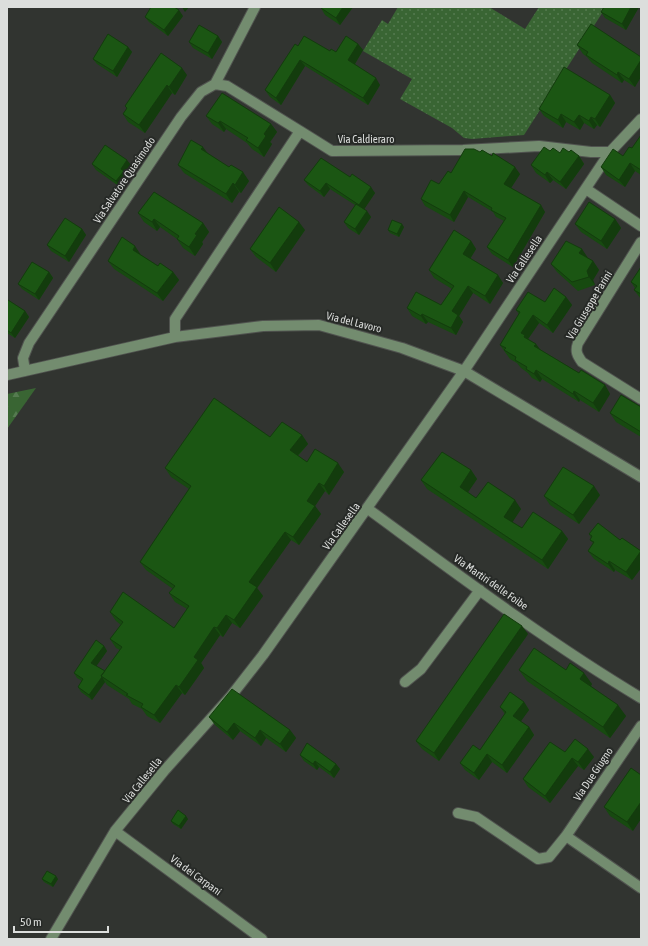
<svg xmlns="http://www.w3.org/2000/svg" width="648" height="946" viewBox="0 0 648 946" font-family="'Asap Condensed',sans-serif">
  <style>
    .forest { fill: url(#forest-firs) }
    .park { fill: url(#park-dots) }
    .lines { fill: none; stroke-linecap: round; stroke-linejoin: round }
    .minor-casing { stroke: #50534f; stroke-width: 12 }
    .minor { stroke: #738c6f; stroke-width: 10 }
    .wall { fill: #174a10 }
    .shaded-wall { fill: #133c0d }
    .building { fill: #1b5613; stroke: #133c0d }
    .labels { text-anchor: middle; stroke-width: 4; stroke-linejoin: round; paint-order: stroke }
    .street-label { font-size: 11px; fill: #dcdedc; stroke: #272a27 }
  </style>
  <defs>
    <pattern id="forest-firs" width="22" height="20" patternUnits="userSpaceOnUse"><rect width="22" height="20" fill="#396533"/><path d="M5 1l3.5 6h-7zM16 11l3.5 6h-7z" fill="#557b50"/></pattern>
    <pattern id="park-dots" width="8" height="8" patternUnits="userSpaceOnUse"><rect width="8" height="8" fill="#396533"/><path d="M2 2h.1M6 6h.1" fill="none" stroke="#557b50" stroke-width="1.8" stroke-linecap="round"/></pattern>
  </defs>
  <rect width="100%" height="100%" fill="#313430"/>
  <path class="forest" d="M36,388L7,429V394Z"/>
  <path class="park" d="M398,7H489L525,29L539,7H606L524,135L472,139L464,138L452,128L400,99L412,79L363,51L382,20L388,24Z"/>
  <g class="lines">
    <g class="minor-casing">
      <path id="minor" d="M215,84L227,86L300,131
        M586,189L641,226
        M641,242L578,343C575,351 577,355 582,362L641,399
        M175,337V319L300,131L332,151L463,150L539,146L591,152H610
        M25,371L23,358L29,343L181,117L201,92L215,84L255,7
        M7,375L175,337L263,326L319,325L402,348L464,371L641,477
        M368,509C457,574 546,641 641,698
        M405,682L421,669L480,590
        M458,813L476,817L538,859L549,857L566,836L641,726
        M115,831L262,939
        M566,836L641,888
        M51,939L115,831L164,771L231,696L263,655L464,371L610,152L641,119"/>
    </g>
    <use href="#minor" class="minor"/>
  </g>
  <path class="wall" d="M353,7L340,25L325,15L321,8Z
    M639,7L626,30L605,18L601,12Z
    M183,16L168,36L149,22L145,17Z
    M218,36L222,42L212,59L193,48L189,42Z
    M358,44L363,50L355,64L380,85L368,105L305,66L281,105L270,97L265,90L298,46L336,52Z
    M577,45L641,57L635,87L624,80L622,83L592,63L587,57L583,54Z
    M128,47L132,52L117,77L97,64L93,59Z
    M187,75L175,95L172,93L145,133L128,122L123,114L127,109L125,106Z
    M610,95L615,103L600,127L597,125L594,129L584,123L580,130L566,122L563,128L544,116L539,109Z
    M206,116L271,124L277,132L270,142L272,144L264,157L252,149L247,143L226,129L224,132L212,124Z
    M641,135V175L635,171L625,187L606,175L601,167L623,156L632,148Z
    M550,151L560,153L569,152L579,156L584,164L566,189L553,180L550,183L536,173L531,165Z
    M207,153L249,181L241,193L239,192L232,203L184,173L178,165Z
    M92,164L131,165L125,173L127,176L120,187L96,170Z
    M451,173L520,174L511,188L545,212L513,267L492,254L487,247L504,221L496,217L493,212L468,197L454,222L425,206L421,199L439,184Z
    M350,177L375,193L364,209L371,217L359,235L348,228L344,222L355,205L330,189L324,197L308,185L304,180Z
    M138,213L203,223L209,232L202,242L203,244L195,256L183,248L177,239L160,227L157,231L144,222Z
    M615,219L621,228L607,249L581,232L575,224Z
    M404,227L399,237L390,233L388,230Z
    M82,229L86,235L69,262L51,251L47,245Z
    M305,230L276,272L256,257L250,249Z
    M471,241L476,249L470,259L503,283L490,304L473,293L459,316L463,322L456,335L428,322L426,324L412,316L407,308L441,305L452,289L434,278L429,270Z
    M141,255L158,266L173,272L179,280L163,301L114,269L108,261Z
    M588,258L593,261L599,270L593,280L595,285L578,291L557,272L551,264Z
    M641,267V299L634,290L635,288L631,282Z
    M49,272L53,278L39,300L22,289L18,284Z
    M566,297L572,305L553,333L539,323L528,339L536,344L540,350L579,373L605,385L610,394L599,412L580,400L579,402L542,379L540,382L532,378L528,373L521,368L517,363L510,359L500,345L519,314L516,310Z
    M7,301L25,311L29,317L15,338L7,333Z
    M641,407V437L616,422L610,413Z
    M302,435L308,444L298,456L307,462L344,472L329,495L325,491L315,506L321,514L299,545L291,540L257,588L263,596L240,628L232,623L223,637L220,635L201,663L204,668L185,695L182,693L160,723L147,716L142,709L132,704L129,699L107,685L105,682L92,700L81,692L78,687L82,681L77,678L74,673L104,646L107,651L96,666L105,671L120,650L116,648L110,639L121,625L116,621L110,612L174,628L187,609L175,602L169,593L173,589L146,570L140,562L189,489L171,477L165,468L270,437Z
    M471,470L477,479L468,492L476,498L521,509L512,522L522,528L562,531L568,539L548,569L427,489L421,480Z
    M600,495L579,524L550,505L544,496Z
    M589,534L620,540L641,551V568L632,580L615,570L614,572L594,559L588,551L593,543L590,540L591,538Z
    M528,634L439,761L422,749L416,741Z
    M519,670H566L592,684L591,686L626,716L610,738L527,681Z
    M524,702L529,710L520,721L529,727L534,735L507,773L492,762L479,780L465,770L460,763L480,750L505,714L500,707Z
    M209,717L290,730L296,738L286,752L266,738L261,746L240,731L233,740L215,725Z
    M565,752L594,757L584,770L578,766L550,803L528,787L523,779Z
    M300,755L336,764L340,769L334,778L319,767L317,770L304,761Z
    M631,768L633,831L610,816L604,807Z
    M188,819L181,829L173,824L171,821Z
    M42,879H58L53,887L44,882Z"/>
  <path class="shaded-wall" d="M182,7H189L185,12Z
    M343,7H353L340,25L336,18Z
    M631,7H639L626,30L622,24Z
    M179,10L183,16L168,36L164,30Z
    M218,36L222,42L212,59L208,53Z
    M358,44L363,50L353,67L348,60Z
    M128,47L132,52L117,77L113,71Z
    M300,60L305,66L281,105L276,98Z
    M641,60V77L635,87L629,79Z
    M182,68L187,75L175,95L169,87Z
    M618,72L624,80L622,83L617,75Z
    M376,78L380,85L368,105L363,98Z
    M167,85L172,93L145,133L139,125Z
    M610,95L615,103L600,127L595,119Z
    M561,114L566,122L563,128L558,120Z
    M579,115L584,123L580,130L574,122Z
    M591,117L597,125L594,129L589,121Z
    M220,121L226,129L224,132L218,123Z
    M271,124L277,132L270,142L272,144L264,157L258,148L264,134Z
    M203,147L209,155L201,149Z
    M579,156L584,164L566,189L560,182Z
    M127,160L131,165L125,173L127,176L120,187L116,181L121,169Z
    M630,163L635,171L625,187L619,180Z
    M515,167L520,174L509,191L504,184Z
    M243,172L249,181L241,193L235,185Z
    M547,172L553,180L550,183L545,175Z
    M233,183L239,192L232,203L226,194Z
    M326,183L330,189L324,197L320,191Z
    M371,187L375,193L363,211L359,205Z
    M464,191L468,197L454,222L450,215Z
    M541,205L545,212L513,267L508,260Z
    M367,211L371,217L359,235L355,229Z
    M154,219L160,227L157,231L152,222Z
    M615,219L621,228L607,249L601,241Z
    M299,222L305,230L276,272L270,263Z
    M203,223L209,232L202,242L203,244L195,256L189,247L195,234Z
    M402,224L404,227L399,237L397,234Z
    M82,229L86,235L69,262L65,256Z
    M471,241L476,249L468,262L463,254Z
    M135,246L141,255L133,250Z
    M582,249L588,258L579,253Z
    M593,261L599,270L593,280L595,285L589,277L587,271Z
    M49,272L53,278L39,300L35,294Z
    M173,272L179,280L163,301L157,293Z
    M498,275L503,283L490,304L485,296Z
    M468,286L473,293L459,316L463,322L456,335L451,328L452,311Z
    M566,297L572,305L553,333L547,325Z
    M25,311L29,317L15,338L11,333Z
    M422,314L428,322L426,324L421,316Z
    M533,315L539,323L528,339L530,345L521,333Z
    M536,344L542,352L534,346Z
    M536,370L542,379L540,382L534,374Z
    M605,385L610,394L599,412L593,403Z
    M574,391L580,400L579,402L573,394Z
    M302,435L308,444L295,458L290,450Z
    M338,463L344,472L329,495L324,486Z
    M471,470L477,479L466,495L460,487Z
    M319,483L325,491L315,506L321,514L299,545L293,537L307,501Z
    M594,486L600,495L579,524L573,515Z
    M515,500L521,509L510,526L504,517Z
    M562,531L568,539L548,569L542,560Z
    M285,532L291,540L257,588L263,596L240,628L234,620L249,582Z
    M641,551V568L632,580L626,572Z
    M609,561L615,570L614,572L608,564Z
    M226,615L232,623L223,637L217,628Z
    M522,626L528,634L439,761L434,753Z
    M214,627L220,635L201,663L204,668L185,695L179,687L194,657Z
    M104,646L107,651L95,668L91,663Z
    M584,673L592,684L588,690L580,679Z
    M102,677L105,682L92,700L89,695Z
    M176,685L182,693L160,723L154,715Z
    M524,702L529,710L519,724L513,716Z
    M618,705L626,716L610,738L603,727Z
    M234,723L240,731L233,740L227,732Z
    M529,727L534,735L507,773L502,765Z
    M260,730L266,738L261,746L255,738Z
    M290,730L296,738L286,752L280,744Z
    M588,749L594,757L584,770L578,762Z
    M487,754L492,762L479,780L474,773Z
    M572,758L578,766L550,803L545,796Z
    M315,761L319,767L317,770L313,764Z
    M336,764L340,769L334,778L330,772Z
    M641,802V819L633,831L627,822Z
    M186,816L188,819L181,829L179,826Z
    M56,876L58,879L53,887L51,884Z"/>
  <path class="building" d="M151,7H174L179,10L164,30L145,17Z
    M321,7H343L336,18L321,8Z
    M604,7H631L622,24L601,12Z
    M591,24L641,57V60L629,79L618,72L617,75L586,55L588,52L577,45Z
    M199,25L218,36L208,53L189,42Z
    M108,34L128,47L113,71L93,59Z
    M304,36L330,51L331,49L336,52L346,36L358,44L348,60L376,78L363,98L300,60L276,98L265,90L295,44L298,46Z
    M161,53L182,68L169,87L167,85L139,125L123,114L127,108L125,106Z
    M564,67L610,95L595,119L591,117L589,121L579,115L574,122L561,114L558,120L539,109Z
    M222,93L271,124L264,134L266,136L258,148L246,140L248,138L220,121L218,123L206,116Z
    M641,135V170L630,163L619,180L601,167L613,149L623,156L629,147L632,148Z
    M191,140L203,147L201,149L229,167L231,165L243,172L235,185L233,183L226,194L178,165Z
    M105,145L127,160L121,169L124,171L116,181L92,164Z
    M544,147L550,151L553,148L560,153L563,148L569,152L571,150L579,156L560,182L547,172L545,175L531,165Z
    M465,149H474L480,152L482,150L492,156L493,153L515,167L504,184L541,205L508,260L487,247L506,218L491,210L492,208L464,191L450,215L421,199L431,180L439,184L448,171L451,173Z
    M321,158L350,177L352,174L371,187L359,205L326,183L320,191L304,180Z
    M154,192L203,223L195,234L197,235L189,247L177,239L179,236L154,219L152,222L138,213Z
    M589,202L615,219L601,241L575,224Z
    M356,204L367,211L355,229L344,222Z
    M279,207L299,222L270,263L250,249Z
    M65,218L82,229L65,256L47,245Z
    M392,220L402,224L397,234L388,230Z
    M454,230L471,241L463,254L498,275L485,296L468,286L452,311L458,315L451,328L422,314L421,316L407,308L416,292L441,305L454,286L429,270Z
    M122,237L135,246L133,250L158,266L160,263L173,272L157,293L108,261Z
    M566,241L582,249L579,253L593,261L587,271L589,277L572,282L551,264Z
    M32,262L49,272L35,294L18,284Z
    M641,267V294L634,290L637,286L631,282Z
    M554,288L566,297L547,325L533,315L521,333L525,335L524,337L536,344L534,346L579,373L581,370L605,385L593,403L574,391L573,394L536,370L534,374L526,369L527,367L515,360L516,357L504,350L506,348L500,345L520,312L516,310L528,292L545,302Z
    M8,300L25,311L11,333L7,330V301Z
    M621,395L641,407V432L610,413Z
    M214,398L270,437L282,422L302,435L290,450L307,462L315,449L338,463L324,486L319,483L307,501L315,506L293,537L285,532L249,582L257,587L234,620L226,615L217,628L214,627L194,657L198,660L179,687L176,685L154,715L141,707L143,704L126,695L128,694L101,676L122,647L110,639L123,622L110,612L123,592L174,628L189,606L169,593L175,586L140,562L191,486L165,468Z
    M442,452L471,470L460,487L476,498L488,482L515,500L504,517L522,528L533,512L562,531L542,560L421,480Z
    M563,467L594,486L573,515L544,496Z
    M598,523L620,540L622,538L641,551L626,572L609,561L608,564L588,551L594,542L590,540L592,536L589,534Z
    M504,614L522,626L434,753L416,741Z
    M96,640L104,646L91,663L105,671L101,676L102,677L89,695L78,687L83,679L74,673Z
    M534,648L566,670L570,663L584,673L580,679L618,705L603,727L519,670Z
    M232,689L290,730L280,744L260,730L255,738L234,723L227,732L209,717Z
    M510,692L524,702L513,716L529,727L502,765L487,754L474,773L460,763L473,745L480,750L506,712L500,707Z
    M575,739L588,749L578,762L572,758L545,796L523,779L550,742L565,752Z
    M307,743L336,764L330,772L315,761L313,764L300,755Z
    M631,768L641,775V802L627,822L604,807Z
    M178,810L186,816L179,826L171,821Z
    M47,871L56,876L51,884L42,879Z"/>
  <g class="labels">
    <g class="street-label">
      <text x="366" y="143">Via Caldieraro</text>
      <text transform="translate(124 180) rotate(-56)" y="4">Via Salvatore Quasimodo</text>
      <text transform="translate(524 259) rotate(-56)" y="4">Via Callesella</text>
      <text transform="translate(589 305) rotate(-59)" y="4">Via Giuseppe Parini</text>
      <text transform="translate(354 322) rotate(14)" y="4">Via del Lavoro</text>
      <text transform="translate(341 526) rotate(-54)" y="4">Via Callesella</text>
      <text transform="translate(491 582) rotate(35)" y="4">Via Martiri delle Foibe</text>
      <text transform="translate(593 774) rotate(-56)" y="4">Via Due Giugno</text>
      <text transform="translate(142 780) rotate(-51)" y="4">Via Callesella</text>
      <text transform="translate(196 875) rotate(36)" y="4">Via dei Carpani</text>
    </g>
  </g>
  <rect width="648" height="946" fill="none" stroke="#dcdedc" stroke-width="16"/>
  <path d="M14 926v6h94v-6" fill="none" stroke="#dcdedc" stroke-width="2"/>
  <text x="20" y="926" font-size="12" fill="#dcdedc" stroke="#272a27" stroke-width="3" paint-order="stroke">50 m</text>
</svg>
